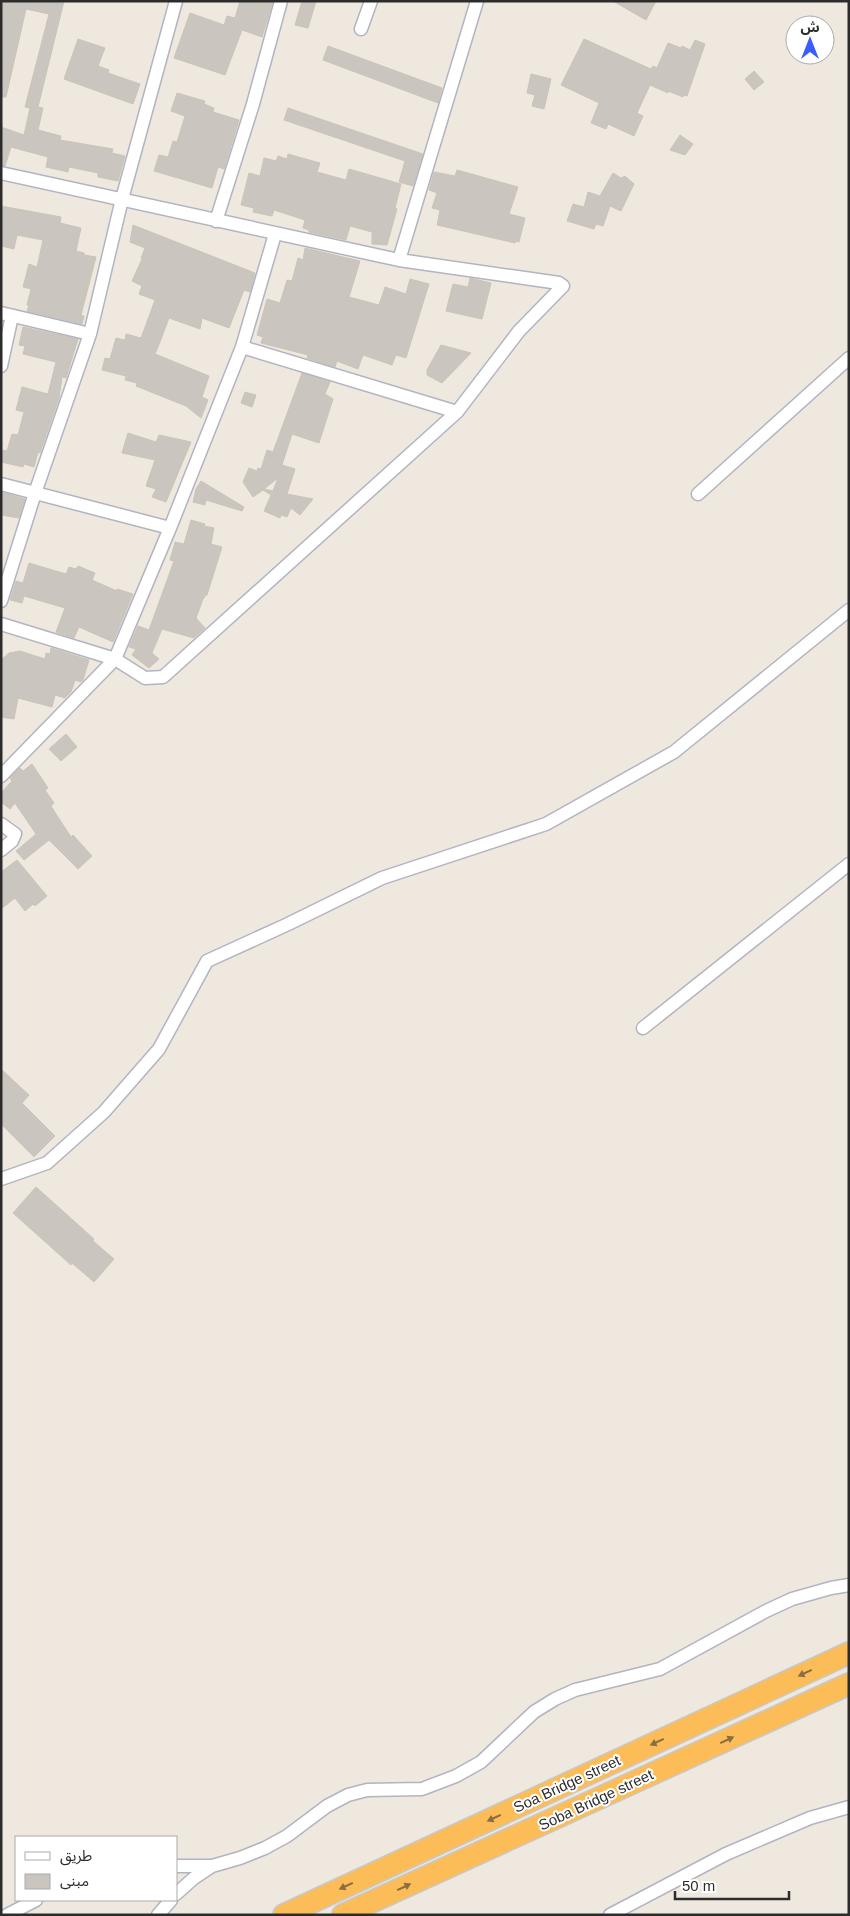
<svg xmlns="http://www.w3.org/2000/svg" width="850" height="1916" viewBox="0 0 850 1916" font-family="Helvetica,'Noto Sans Arabic',sans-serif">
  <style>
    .building { fill: #cac5be; stroke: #cbc4b7; fill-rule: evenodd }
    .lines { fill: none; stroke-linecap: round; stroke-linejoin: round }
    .minor-casing { stroke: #b2b4c1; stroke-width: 15 }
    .trunk-casing { stroke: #c8c8c8; stroke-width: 24 }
    .minor { stroke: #fff; stroke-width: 12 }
    .trunk { stroke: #fcbd59; stroke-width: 21 }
    .oneway { fill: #8a6d40 }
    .labels { text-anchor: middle; stroke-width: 4; stroke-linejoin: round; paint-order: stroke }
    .street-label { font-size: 15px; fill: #2c2c2c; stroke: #fff }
  </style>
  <rect width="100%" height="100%" fill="#efe8de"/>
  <path class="building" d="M1,1H64L38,107L43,108L38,130L61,136L60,140L113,149L112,153L125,156L118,181L98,177V173L69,167L68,172L46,167L48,157L11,147L5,166L1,165V127L24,135L30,108L25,107L49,14L26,9L6,97H1Z
    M240,1H273L262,37L242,30L225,75L174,58L190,13L224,25L227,16L235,18Z
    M302,1H316L308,28L295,25Z
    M613,1H656L646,20Z
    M78,39L105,48L98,66L109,70L108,73L140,84L133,104L64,79Z
    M584,39L651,69L653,66L657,68L668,43L681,48L682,46L690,50L695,40L705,44L687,96L684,95L683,97L668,91V93L650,85L637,113L643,116L634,136L608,124L606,129L591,123L599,103L561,85Z
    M328,46L442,88L438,103L323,60Z
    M754,71L764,82L754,90L745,79Z
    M531,74L551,79L544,109L532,106L535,95L527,93Z
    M177,93L205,101L204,104L214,108L213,112L239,120L224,169L218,167L212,188L154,171L159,155L168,157L173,141L177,142L185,116L171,111Z
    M288,108L423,154L413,186L399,182L405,161L284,120Z
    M680,135L693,144L685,155L670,150Z
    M288,154L320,163L317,172L346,180L349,169L401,184L395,208L397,209L387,245L372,244V232L350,226L346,240L309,232V230L303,228L305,220L274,210L272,216L253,212L254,208L241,205L249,173L260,176L264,158L276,161L278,156L287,159Z
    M457,170L518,187L509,214L525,218L519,242L516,241L515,243L437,225L440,210L432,208L437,193L429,190L434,172L455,176Z
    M613,173L621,178L625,176L634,184L621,211L610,206L603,226L596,224L594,229L567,221L573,204L584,207L588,192L600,196Z
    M1,206L61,217L60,223L81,228L76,251L84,253V255L96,257L81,315L84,316L82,324L27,311L29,306L27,305L31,289L23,287L29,264L37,267L43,240L17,235L14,249L1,246Z
    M133,225L255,273L250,292L244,290L229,328L202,318L200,329L169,318L160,342L155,354L209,376L202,397L208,400L201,418L186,406L136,386L137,383L125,380L126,376L102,370L105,358L110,359L116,338L125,340L126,334L141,338L155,300L139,294L142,286L132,281L142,259L141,258L145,248L130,242Z
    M305,248L360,261L349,297L379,305L385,287L406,294L410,279L429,284L406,358L396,355L392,365L363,355L358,369L337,361L335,367L307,358L308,355L261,343L263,337L257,335L267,299L280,303L287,280L292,281L298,258L303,260Z
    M470,278L491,283L482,319L446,311L453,284L468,287Z
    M23,327L78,339L66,378L62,377L59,398L40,453L38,452L34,467L24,464L23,467L1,462V450L7,451L12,434L18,435L24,412L16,410L22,387L48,394L56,362L23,354L25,346L19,345Z
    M441,345L471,353L442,383L427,375V370Z
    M302,373L330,382L325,394L333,399L319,443L292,434L282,465L295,469L287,494L313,499L300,515L291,508L287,517L281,515L280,518L264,511L271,495L263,490L253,497L243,482L249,468L257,471L258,468L261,469L267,450L273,452ZM278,478L273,491L264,489Z
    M245,392L256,395L252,407L241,403Z
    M128,433L156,442L159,435L191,442L166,502L152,497L156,489L146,486L155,460L122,453Z
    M201,481L244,507L242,511L206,500L205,505L193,502L196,489Z
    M1,492L25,499L19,518L1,515Z
    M191,520L205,524L204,526L214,528L211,544L222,547L207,595H206L203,599L196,618L205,628L194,638L162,629L152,653L159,659L149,668L132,655L136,649L129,647L138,626L149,630L174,561L170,560L175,542L184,544Z
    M29,563L66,574L69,567L76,569L78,566L95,573L92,580L117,591V589L133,594L113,642L79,627L74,638L56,632L65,608L24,596L22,603L10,600L16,581L23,583Z
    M51,648L89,660L83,680L81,682L75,680L71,692L65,698L55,695L52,707L18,698L14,719L1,717V660L9,653L20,651L45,659L46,653L50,654Z
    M66,734L77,747L61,761L49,749Z
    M32,764L48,788L45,790L54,803L51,806L56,814L71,837L73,835L92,856L78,869L49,840L24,860L16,851L36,834L15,803L10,809L1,802V793L12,781L10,778L20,768L23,771Z
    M17,860L47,896L35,906L33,904L25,911L15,898L1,909V872Z
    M1,1069L29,1095L22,1103L55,1136L34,1157L1,1124Z
    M36,1187L94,1239L93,1241L114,1259L94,1282L72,1263L71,1265L13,1213Z"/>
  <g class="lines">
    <g class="minor-casing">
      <path id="minor" d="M361,29L371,1
        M1,173L399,260L559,283L563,286L519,331L457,412L163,677L145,678L115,659L170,528L242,347L275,234
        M216,221L253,104L281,1
        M399,260L477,1
        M1,313L90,334
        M242,347L457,412
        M1,366L12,316
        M1,484L170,528
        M698,494L849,358
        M1,601L35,493L90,334L122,199L176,1
        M1,624L115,659L1,776
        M1,824L15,834L12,841L1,850
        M643,1028L849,864
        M1,1179L47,1163L104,1112L159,1049L207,961L286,925L382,878L546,824L674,752L849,610
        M176,1866H212
        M176,1894L194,1878L212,1866L240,1858L265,1848L287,1836L327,1806L348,1795L367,1790L422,1789L456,1776L481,1762L534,1712L555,1699L575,1690L660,1669L766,1611L792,1599L831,1588L849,1585
        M7,1915L36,1900
        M158,1915L171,1900
        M610,1915L726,1854L810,1818L849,1807"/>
    </g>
    <g class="trunk-casing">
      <path id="trunk" d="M284,1915L849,1653
        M343,1915L849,1684"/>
    </g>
    <use href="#minor" class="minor"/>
    <use href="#trunk" class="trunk"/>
  </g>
  <defs><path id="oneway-solid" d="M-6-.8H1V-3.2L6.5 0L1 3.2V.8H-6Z" transform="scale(1.25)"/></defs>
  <g class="oneway">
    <use href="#oneway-solid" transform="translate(805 1673) rotate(155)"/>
    <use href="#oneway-solid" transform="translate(727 1740) rotate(-25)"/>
    <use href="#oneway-solid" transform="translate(657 1742) rotate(155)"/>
    <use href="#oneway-solid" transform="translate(494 1818) rotate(155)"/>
    <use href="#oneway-solid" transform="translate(346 1886) rotate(155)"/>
    <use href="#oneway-solid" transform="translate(404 1887) rotate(-25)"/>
  </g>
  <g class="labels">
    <g class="street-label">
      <text transform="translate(567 1784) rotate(-25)" y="5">Soa Bridge street</text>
      <text transform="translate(596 1800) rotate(-25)" y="5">Soba Bridge street</text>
    </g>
  </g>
  <rect width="850" height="1916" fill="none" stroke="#2c2c2c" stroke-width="5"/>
  <rect x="15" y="1836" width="162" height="65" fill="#ffffff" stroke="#ababab"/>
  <rect x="25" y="1852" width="25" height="8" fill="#ffffff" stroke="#ababab"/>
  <text x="60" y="1861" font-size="15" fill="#2c2c2c">طريق</text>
  <rect x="25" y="1874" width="25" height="15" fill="#cac5be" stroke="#ababab"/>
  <text x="60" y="1886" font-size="15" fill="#2c2c2c">مبنى</text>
  <g transform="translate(810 40)"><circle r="24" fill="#ffffff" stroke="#ababab"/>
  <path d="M0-4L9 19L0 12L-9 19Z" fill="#3b5cff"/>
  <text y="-8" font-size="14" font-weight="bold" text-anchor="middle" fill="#2c2c2c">ش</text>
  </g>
  <path d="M675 1891v8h114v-8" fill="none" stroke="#2c2c2c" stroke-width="2.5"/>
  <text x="682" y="1891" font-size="15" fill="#2c2c2c" stroke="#ffffff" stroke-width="4" paint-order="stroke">50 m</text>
</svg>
